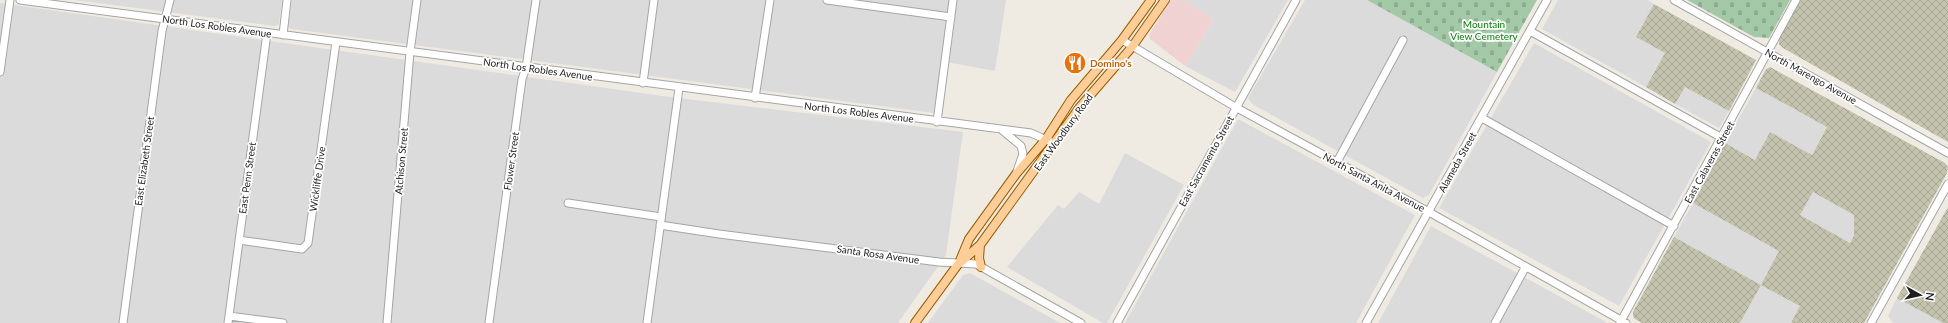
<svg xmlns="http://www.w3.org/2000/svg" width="1948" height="323" viewBox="0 0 1948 323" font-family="Lato,sans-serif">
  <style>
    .residential { fill: #dcdbdb }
    .commercial { fill: #f1d2d2 }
    .construction { fill: url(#construction-cross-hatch); fill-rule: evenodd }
    .cemetery { fill: url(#cemetery-stones) }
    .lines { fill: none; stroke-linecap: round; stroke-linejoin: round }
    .minor-casing { stroke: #a5a5a5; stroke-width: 9 }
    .major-casing { stroke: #975d00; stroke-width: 10 }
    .minor { stroke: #fff; stroke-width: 7 }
    .major { stroke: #ffcd98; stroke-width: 8 }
    .labels { text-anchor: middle; stroke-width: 3.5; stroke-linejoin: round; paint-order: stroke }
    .park-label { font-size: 10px; fill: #07800b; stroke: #fff }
    .street-label { font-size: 10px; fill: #1e1e1e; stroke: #fff }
    .food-label { font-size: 10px; font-weight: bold; fill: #c56008; stroke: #fff; text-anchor: start }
  </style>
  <defs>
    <pattern id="construction-cross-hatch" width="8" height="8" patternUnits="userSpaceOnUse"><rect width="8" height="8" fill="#c4c3ae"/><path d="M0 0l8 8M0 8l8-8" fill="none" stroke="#a8a795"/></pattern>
    <pattern id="cemetery-stones" width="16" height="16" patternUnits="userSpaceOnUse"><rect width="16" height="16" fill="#a3c9a7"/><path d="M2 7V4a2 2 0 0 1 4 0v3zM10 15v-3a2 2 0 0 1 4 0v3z" fill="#8cac8f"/></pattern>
  </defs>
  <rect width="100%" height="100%" fill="#efebe3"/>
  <path class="residential" d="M74,0H282L279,24L275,26Z
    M292,0H1006L995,71L941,61L934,113L291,29L288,26Z
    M1184,0H1288L1235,92L1185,66L1214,20Z
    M1305,0H1367L1497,72L1429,195L1423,198L1252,104L1248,98Z
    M1558,0H1648L1654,4L1636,37L1665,53L1646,87L1542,29Z
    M0,3L670,97L963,132L946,255L898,323H0Z
    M1534,43L1711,142L1619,306L1439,208Z
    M1685,86L1729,111L1719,128L1675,104Z
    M1756,88L1827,127L1811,156L1770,133L1755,160L1725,143Z
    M1238,119L1415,215L1356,323H1125Z
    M1125,153L1184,185L1107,323H1103L1007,267L1058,205L1064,209L1079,192L1099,204Z
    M1813,191L1854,214V235L1849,243L1800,215Z
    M1693,203L1780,250L1800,307L1791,323H1740L1761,285L1674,237Z
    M1431,226L1606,322L1605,323H1378Z
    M970,273L1060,323H928L963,275Z
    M1897,298L1943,323H1893L1888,316Z"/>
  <path class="commercial" d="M1171,0H1184L1214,20L1185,66L1150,39L1149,35Z"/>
  <path class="construction" d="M1800,0H1948V142L1783,48L1779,44V39Z
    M1654,4L1756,60L1729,111L1685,87L1675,104L1646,87L1665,53L1636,37Z
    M1770,67L1945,163L1948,167L1947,173L1864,323H1791L1800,306L1761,285L1740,323H1642L1635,319L1633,316V312L1674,237L1761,285L1779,251L1693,203L1725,143L1755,160L1770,132L1812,155L1827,127L1756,88L1766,69ZM1813,192L1854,215V235L1850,243L1800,215Z
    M1948,207V323H1943L1897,298Z"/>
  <path class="cemetery" d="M1367,0H1537L1497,72Z
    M1687,0H1790L1769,38L1754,37Z"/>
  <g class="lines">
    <g class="minor-casing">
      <path id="minor" d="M20,0L1031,133L1051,142
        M827,0L951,17
        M1674,0L1948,153
        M1530,31L1722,138
        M283,35L287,0
        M1122,40L1237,108L1429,212L1626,323
        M0,72L10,0
        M643,83L654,0
        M755,98L770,0
        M1482,118L1674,226
        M937,122L953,0
        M1002,130L1021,146L1023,154L1017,171
        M1337,162L1403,40
        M568,203L661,217
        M660,225L719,234L939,262L976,264L1081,323
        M239,240L302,249L308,243L336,42
        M229,316L283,323
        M123,323L162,31L170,0
        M228,323L267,33
        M387,323L410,52L417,0
        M489,323L522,79L526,68L536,0
        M647,323L679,88
        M1117,323L1296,0
        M1366,323L1547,0
        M1495,323L1525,268
        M1620,323L1796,0
        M1871,323L1948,184"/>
    </g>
    <g class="major-casing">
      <path id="major" d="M980,245L979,258L981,267
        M961,262L980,245L1080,107L1132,47L1165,0
        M915,323L959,263L969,239L1016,174L1046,139L1071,100L1122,40L1151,0"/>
    </g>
    <use href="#minor" class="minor"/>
    <use href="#major" class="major"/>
  </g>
  <defs>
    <g id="restaurant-disc" transform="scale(1.15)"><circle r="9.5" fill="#e8710a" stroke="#fff"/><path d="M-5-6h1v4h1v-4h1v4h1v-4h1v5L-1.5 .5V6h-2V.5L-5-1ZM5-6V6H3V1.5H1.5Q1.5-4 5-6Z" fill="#fff"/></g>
  </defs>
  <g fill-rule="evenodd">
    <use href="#restaurant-disc" x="1075" y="63"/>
  </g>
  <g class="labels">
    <g class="park-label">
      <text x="1484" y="28">Mountain<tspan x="1484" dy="12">View Cemetery</tspan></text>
    </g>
    <g class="street-label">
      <text transform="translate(217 26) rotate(8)" y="4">North Los Robles Avenue</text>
      <text transform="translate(538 69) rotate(8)" y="4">North Los Robles Avenue</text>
      <text transform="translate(1811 76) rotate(29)" y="4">North Marengo Avenue</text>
      <text transform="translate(859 112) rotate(7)" y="4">North Los Robles Avenue</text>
      <text transform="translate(1063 132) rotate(-54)" y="4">East Woodbury Road</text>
      <text transform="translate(144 161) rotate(-82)" y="4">East Elizabeth Street</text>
      <text transform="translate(401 161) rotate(-85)" y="4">Atchison Street</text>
      <text transform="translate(511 161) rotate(-82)" y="4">Flower Street</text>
      <text transform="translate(1206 161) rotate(-61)" y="4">East Sacramento Street</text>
      <text transform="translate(1457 162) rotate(-61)" y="4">Alameda Street</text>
      <text transform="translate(1709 162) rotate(-61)" y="4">East Calaveras Street</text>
      <text transform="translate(247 178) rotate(-82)" y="4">East Penn Street</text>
      <text transform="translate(317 179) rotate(-82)" y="4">Wickliffe Drive</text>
      <text transform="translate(1374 182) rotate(28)" y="4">North Santa Anita Avenue</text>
      <text transform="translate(878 254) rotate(8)" y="4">Santa Rosa Avenue</text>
    </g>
    <g class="food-label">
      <text x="1090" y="67">Domino's</text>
    </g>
  </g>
  <g transform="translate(1920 295) rotate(98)" stroke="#ffffff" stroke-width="3" paint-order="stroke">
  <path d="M0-3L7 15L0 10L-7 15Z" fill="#1e1e1e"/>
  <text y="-6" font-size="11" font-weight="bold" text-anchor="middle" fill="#1e1e1e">N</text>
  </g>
</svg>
